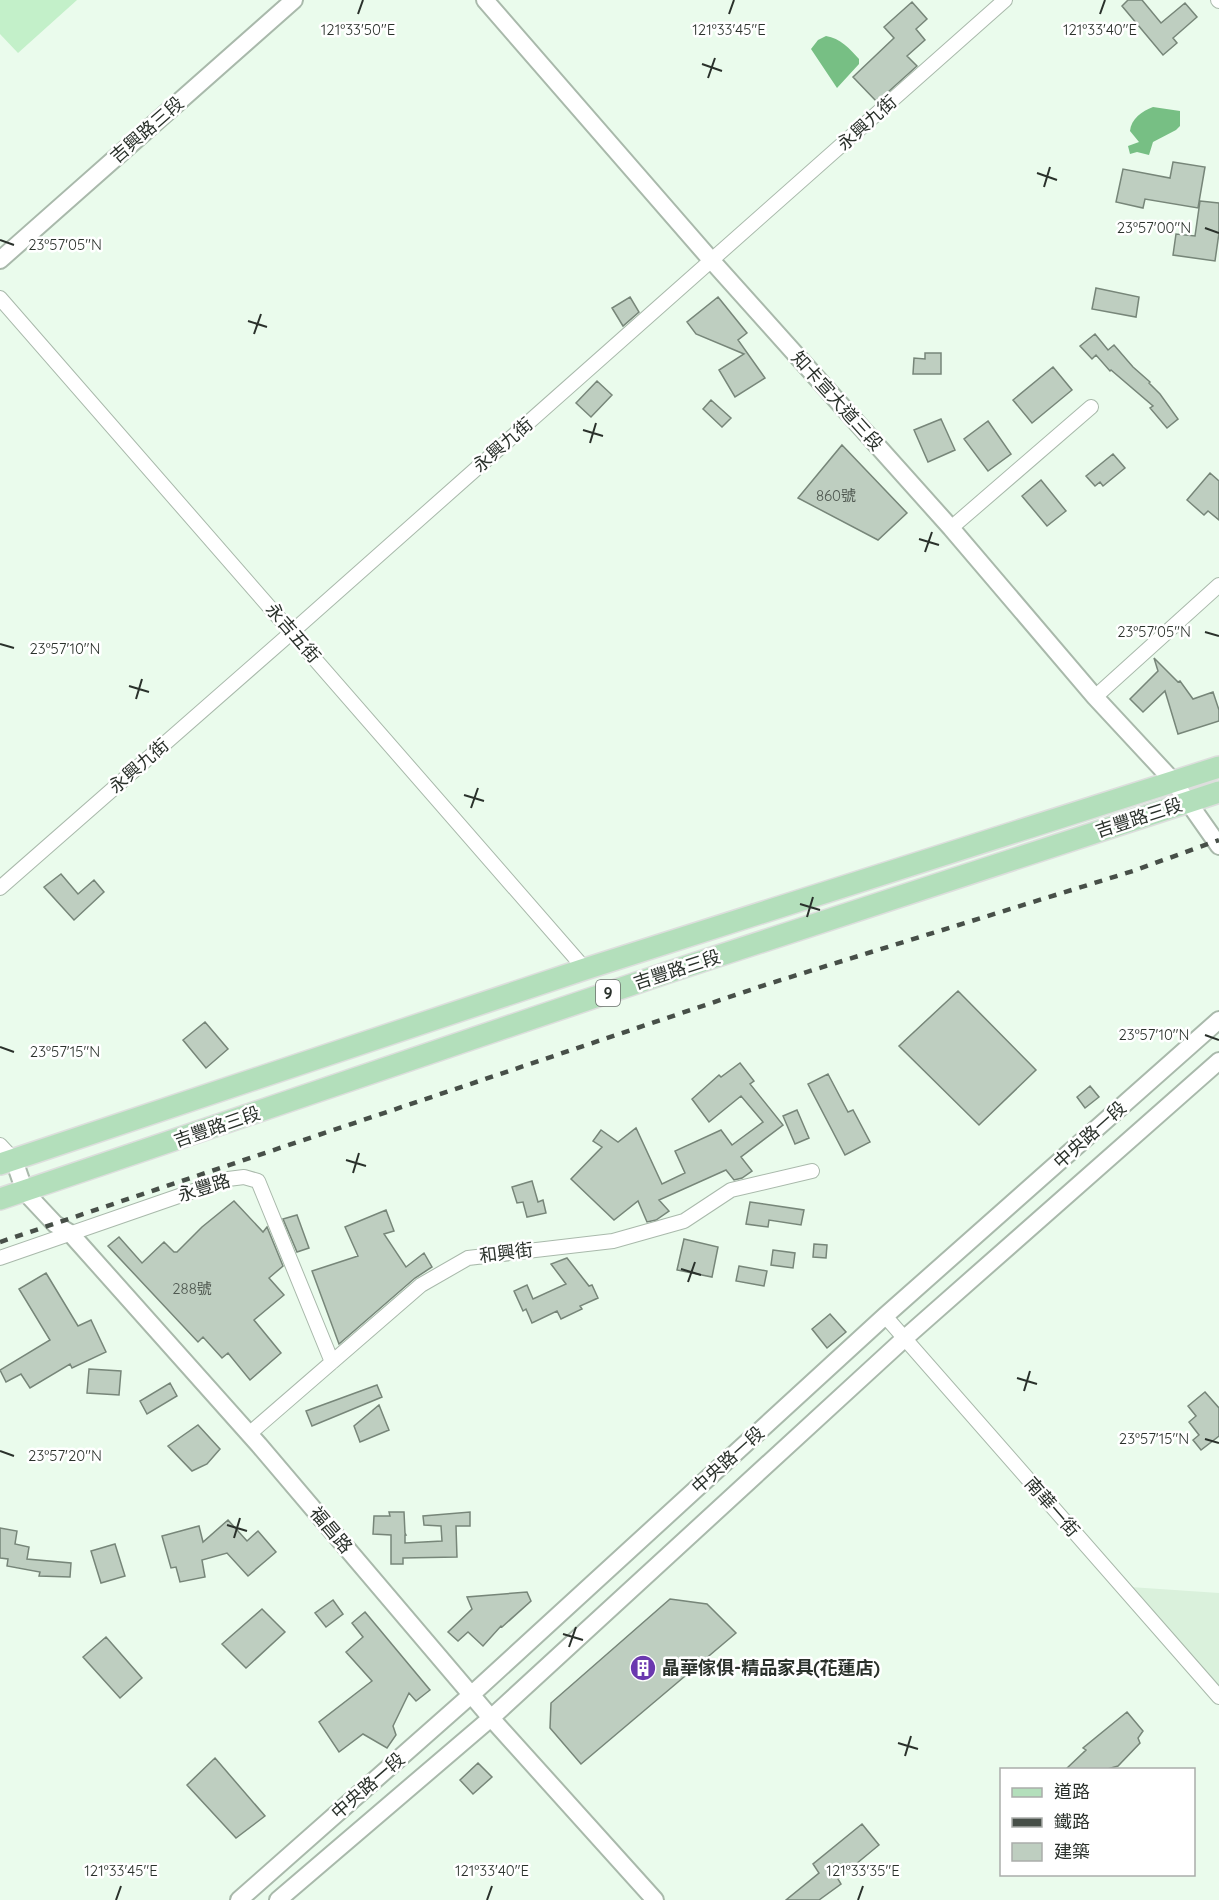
<svg xmlns="http://www.w3.org/2000/svg" width="1219" height="1900" viewBox="0 0 1219 1900" font-family="Quicksand,'Noto Sans TC',sans-serif">
  <style>
    .built { fill: #daf1dc }
    .green { fill: #c3f0c9 }
    .water { fill: #77bf84 }
    .building { fill: #becec0; stroke: #778679; stroke-width: 1.5 }
    .lines { fill: none; stroke-linecap: round; stroke-linejoin: round }
    .minor-casing { stroke: #a9b9ab; stroke-width: 16 }
    .tertiary-casing { stroke: #a9b9ab; stroke-width: 20 }
    .primary-casing { stroke: #dddedd; stroke-width: 24 }
    .minor { stroke: #fff; stroke-width: 14 }
    .tertiary { stroke: #fff; stroke-width: 16 }
    .primary { stroke: #b3dfbb; stroke-width: 21 }
    .rail { stroke: #474f48; stroke-width: 4.5; stroke-dasharray: 8 8; stroke-linecap: butt }
    .ticks { fill: none; stroke: #2a312b; stroke-width: 2 }
    .labels { text-anchor: middle; stroke-width: 5; stroke-linejoin: round; paint-order: stroke }
    .number-label { font-size: 15px; fill: #4f5850 }
    .shield { fill: #fff; stroke: #6a6f6b; stroke-width: 1.5 }
    .shield-label { font-size: 16px; font-weight: bold; fill: #2a312b }
    .street-label { font-size: 18px; fill: #2a312b; stroke: #fff }
    .poi-label { font-size: 18px; font-weight: bold; fill: #2a312b; stroke: #fff; text-anchor: start }
    .ticks-label { font-size: 15px; text-anchor: middle; fill: #2a312b; stroke: #fff; stroke-width: 5; stroke-linejoin: round; paint-order: stroke }
  </style>
  <rect width="100%" height="100%" fill="#eafbec"/>
  <path class="built" d="M1130,1587L1219,1593V1689Z"/>
  <path class="green" d="M0,0H77L18,53L0,34Z"/>
  <path class="water" d="M826,36C840,38 850,49 859,59V64L837,88L811,49L818,40Z
    M1153,107L1180,111V126L1176,130L1153,142L1149,155L1137,152L1130,154L1128,146L1139,142L1130,131C1131,119 1142,111 1153,107Z"/>
  <path class="building" d="M1128,0H1142L1161,23L1185,3L1197,17L1173,38L1177,43L1163,55L1122,6Z
    M912,2L927,19L916,29L925,40L907,56L917,66L877,102L853,77L894,38L884,27Z
    M1173,162L1205,167L1198,208L1145,199L1143,208L1116,202L1123,169L1170,178Z
    M1200,201L1219,203V233L1215,261L1173,255L1176,234L1195,236Z
    M1096,288L1139,297L1136,317L1092,309Z
    M630,297L639,312L623,326L612,308Z
    M718,297L747,333L738,340L765,378L735,397L719,370L744,354L696,334L687,322Z
    M1095,334L1108,350L1114,345L1133,367L1150,382L1149,383L1160,394L1178,419L1167,428L1150,408L1153,406L1111,370L1110,371L1096,355L1092,359L1080,346Z
    M925,353H941V374H913L914,358L925,359Z
    M1053,367L1072,390L1032,423L1013,400Z
    M597,381L612,395L591,417L576,403Z
    M711,400L731,418L722,427L703,409Z
    M941,419L955,450L928,462L914,430Z
    M988,421L1011,454L988,471L964,439Z
    M842,445L907,513L878,540L798,498Z
    M1113,454L1125,468L1103,486L1100,482L1095,486L1086,476Z
    M1210,473L1219,481V520L1208,511L1204,515L1187,500Z
    M1041,480L1066,511L1047,526L1022,496Z
    M1154,658L1178,682L1180,681L1193,699L1213,692L1219,710V721L1178,734L1165,691L1143,712L1130,699L1158,671Z
    M61,874L78,894L94,880L104,892L74,920L44,887Z
    M958,991L1036,1070L979,1125L899,1046Z
    M205,1022L228,1049L206,1068L183,1040Z
    M740,1063L754,1081L750,1084L783,1125L741,1157L752,1171L742,1178L734,1180L726,1170L659,1200L669,1211L656,1220L647,1222L638,1201L614,1220L571,1179L602,1147L593,1141L601,1130L618,1142L636,1128L662,1184L685,1173L675,1151L721,1130L732,1145L763,1122L741,1096L709,1122L692,1099L719,1075L721,1077Z
    M828,1074L848,1112L853,1110L870,1142L845,1155L808,1084Z
    M1090,1086L1099,1097L1085,1108L1077,1097Z
    M797,1110L809,1138L795,1144L783,1116Z
    M532,1181L538,1202L543,1200L546,1213L527,1217L523,1202L517,1203L512,1187Z
    M234,1201L263,1232L267,1227L283,1266L269,1278L284,1295L254,1320L281,1353L250,1380L228,1353L222,1358L203,1337L198,1342L108,1246L119,1237L142,1263L164,1242L174,1252H177L202,1227Z
    M750,1202L804,1210L801,1225L769,1220L768,1227L746,1224Z
    M386,1210L394,1231L384,1234L406,1267L424,1253L432,1267L415,1278L339,1344L312,1271L358,1256L345,1227Z
    M297,1215L309,1248L297,1252L283,1219Z
    M684,1239L718,1247L712,1277L677,1270Z
    M814,1244L827,1245L826,1258L813,1257Z
    M773,1250L795,1253L793,1268L771,1265Z
    M567,1258L589,1286L592,1285L598,1298L580,1306L582,1309L561,1319L557,1311L532,1323L526,1309L523,1311L514,1291L527,1285L533,1299L566,1284L551,1264Z
    M739,1266L767,1271L764,1286L736,1281Z
    M46,1273L78,1326L91,1320L106,1352L72,1368L70,1364L30,1388L21,1374L6,1382L0,1370L50,1340L19,1289Z
    M830,1314L846,1332L827,1348L812,1329Z
    M89,1369L121,1371L119,1395L87,1393Z
    M170,1383L177,1396L147,1414L140,1401Z
    M377,1385L382,1397L312,1426L306,1411Z
    M1205,1392L1219,1408V1436L1201,1450L1193,1440L1199,1435L1189,1422L1196,1416L1188,1406Z
    M379,1405L389,1430L360,1442L354,1426Z
    M198,1425L220,1449L207,1464L192,1471L168,1446Z
    M389,1512H404L405,1533L406,1535H405V1543L442,1541L441,1526L424,1525L423,1516L470,1512V1526H456L457,1557L403,1558V1564H391V1535L373,1534L374,1516H390Z
    M228,1520L247,1541L258,1531L276,1552L248,1576L227,1553L202,1560L205,1577L180,1582L176,1567L171,1568L162,1536L199,1526L203,1542Z
    M0,1528L17,1531L15,1544L29,1547L27,1559L71,1563L70,1577L39,1576L40,1572L7,1566L8,1559L0,1558Z
    M115,1544L125,1576L101,1583L91,1551Z
    M527,1592L531,1601L502,1627L501,1626L483,1646L468,1632L458,1641L448,1632L472,1609L467,1597Z
    M670,1599L707,1604L736,1633L581,1764L550,1728L551,1703Z
    M333,1600L343,1614L326,1627L315,1613Z
    M262,1609L285,1632L246,1668L222,1644Z
    M365,1612L430,1690L416,1701L409,1693L393,1726L396,1735L387,1748L363,1734L339,1752L319,1722L372,1681L346,1652L363,1637L352,1623Z
    M106,1637L142,1678L120,1698L83,1657Z
    M1127,1712L1143,1731L1138,1738L1140,1743L1118,1766L1104,1770H1065L1086,1750L1083,1748Z
    M215,1758L265,1816L236,1838L187,1785Z
    M478,1763L492,1777L473,1794L460,1780Z
    M862,1824L879,1845L838,1879L841,1884L819,1900H786L819,1873L813,1864Z"/>
  <g class="lines">
    <g class="minor-casing">
      <path id="minor" d="M1218,0L1219,1
        M0,298L585,969
        M951,528L1091,407
        M1095,697L1219,585
        M0,888L292,632L1005,0
        M0,1145L14,1160
        M0,1258L228,1179L244,1177L258,1181L332,1362
        M885,1316L1219,1697
        M249,1434L421,1285L468,1258L613,1241L684,1221L731,1190L812,1171"/>
    </g>
    <g class="tertiary-casing">
      <path id="tertiary" d="M485,0L712,261L951,528L1095,697L1174,782L1219,846
        M0,260L294,0
        M14,1160L25,1192L55,1224L70,1233L259,1445L491,1718L655,1900
        M239,1900L471,1695L885,1316L1219,1020
        M278,1900L491,1718L905,1338L1219,1061"/>
    </g>
    <g class="primary-casing">
      <path id="primary" d="M0,1164L585,969L1219,767
        M0,1199L666,973L1219,792"/>
    </g>
    <use href="#minor" class="minor"/>
    <use href="#tertiary" class="tertiary"/>
    <use href="#primary" class="primary"/>
    <path class="rail" d="M0,1242L768,984L1133,871L1219,840"/>
  </g>
  <path class="ticks" d="M358,14L363,0M729,14L734,0M1100,14L1105,0M702,64L722,71M708,78L715,58M1037,173L1057,180M1044,187L1050,167M1205,228L1219,233M0,240L14,245M248,321L267,327M254,334L261,314M583,430L603,436M590,443L596,423M919,539L939,545M925,552L932,532M1205,632L1219,636M0,644L14,648M129,686L149,692M136,699L142,679M464,795L484,801M471,808L478,788M800,904L820,910M807,917L813,897M1205,1035L1219,1040M0,1047L14,1052M346,1160L366,1166M353,1173L359,1153M681,1269L701,1275M688,1282L695,1262M1017,1378L1037,1384M1024,1391L1030,1371M1205,1439L1219,1443M0,1451L14,1456M227,1525L247,1531M234,1538L240,1518M563,1634L583,1640M569,1647L576,1627M898,1743L918,1749M905,1756L911,1736M116,1900L121,1886M487,1900L492,1886M858,1900L863,1886"/>
  <defs>
    <g id="building-disc" transform="scale(1.35)"><circle r="9.5" fill="#6b38af" stroke="#fff"/><path d="M-4-6H4V6H1V3H-1V6H-4ZM-2.5-4.3h1.7v1.8h-1.7ZM.8-4.3h1.7v1.8H.8ZM-2.5-1h1.7V.8h-1.7ZM.8-1h1.7V.8H.8Z" fill="#fff"/></g>
  </defs>
  <g fill-rule="evenodd">
    <use href="#building-disc" x="643" y="1668"/>
  </g>
  <g class="labels">
    <g class="number-label">
      <text x="836" y="501">860號</text>
      <text x="192" y="1294">288號</text>
    </g>
    <rect class="shield" x="596" y="980" width="24" height="26" rx="4.5"/>
    <g class="shield-label">
      <text x="608" y="999">9</text>
    </g>
    <g class="street-label">
      <text transform="translate(867 123) rotate(-42)" y="6">永興九街</text>
      <text transform="translate(147 130) rotate(-41)" y="6">吉興路三段</text>
      <text transform="translate(837 401) rotate(48)" y="6">知卡宣大道三段</text>
      <text transform="translate(503 445) rotate(-41)" y="6">永興九街</text>
      <text transform="translate(293 633) rotate(49)" y="6">永吉五街</text>
      <text transform="translate(139 766) rotate(-41)" y="6">永興九街</text>
      <text transform="translate(1139 818) rotate(-18)" y="6">吉豐路三段</text>
      <text transform="translate(677 970) rotate(-18)" y="6">吉豐路三段</text>
      <text transform="translate(217 1127) rotate(-19)" y="6">吉豐路三段</text>
      <text transform="translate(1090 1135) rotate(-42)" y="6">中央路一段</text>
      <text transform="translate(204 1188) rotate(-17)" y="6">永豐路</text>
      <text transform="translate(506 1253) rotate(-7)" y="6">和興街</text>
      <text transform="translate(728 1460) rotate(-42)" y="6">中央路一段</text>
      <text transform="translate(1052 1507) rotate(49)" y="6">南華一街</text>
      <text transform="translate(331 1530) rotate(50)" y="6">福昌路</text>
      <text transform="translate(368 1786) rotate(-41)" y="6">中央路一段</text>
    </g>
    <g class="poi-label">
      <text x="662" y="1674">晶華傢俱-精品家具(花蓮店)</text>
    </g>
  </g>
  <g class="ticks-label">
    <text x="358" y="35">121°33'50"E</text>
    <text x="729" y="35">121°33'45"E</text>
    <text x="1100" y="35">121°33'40"E</text>
    <text x="1154" y="233">23°57'00"N</text>
    <text x="65" y="250">23°57'05"N</text>
    <text x="1154" y="637">23°57'05"N</text>
    <text x="65" y="654">23°57'10"N</text>
    <text x="1154" y="1040">23°57'10"N</text>
    <text x="65" y="1057">23°57'15"N</text>
    <text x="1154" y="1444">23°57'15"N</text>
    <text x="65" y="1461">23°57'20"N</text>
    <text x="121" y="1876">121°33'45"E</text>
    <text x="492" y="1876">121°33'40"E</text>
    <text x="863" y="1876">121°33'35"E</text>
  </g>
  <rect x="1000" y="1768" width="195" height="108" fill="#ffffff" stroke="#aaadaa" stroke-width="1.5"/>
  <rect x="1012" y="1788" width="30" height="9" fill="#b3dfbb" stroke="#aaadaa" stroke-width="1.5"/>
  <text x="1054" y="1798" font-size="18" fill="#2a312b">道路</text>
  <rect x="1012" y="1818" width="30" height="9" fill="#474f48" stroke="#aaadaa" stroke-width="1.5"/>
  <text x="1054" y="1828" font-size="18" fill="#2a312b">鐵路</text>
  <rect x="1012" y="1843" width="30" height="18" fill="#becec0" stroke="#aaadaa" stroke-width="1.5"/>
  <text x="1054" y="1858" font-size="18" fill="#2a312b">建築</text>
</svg>
